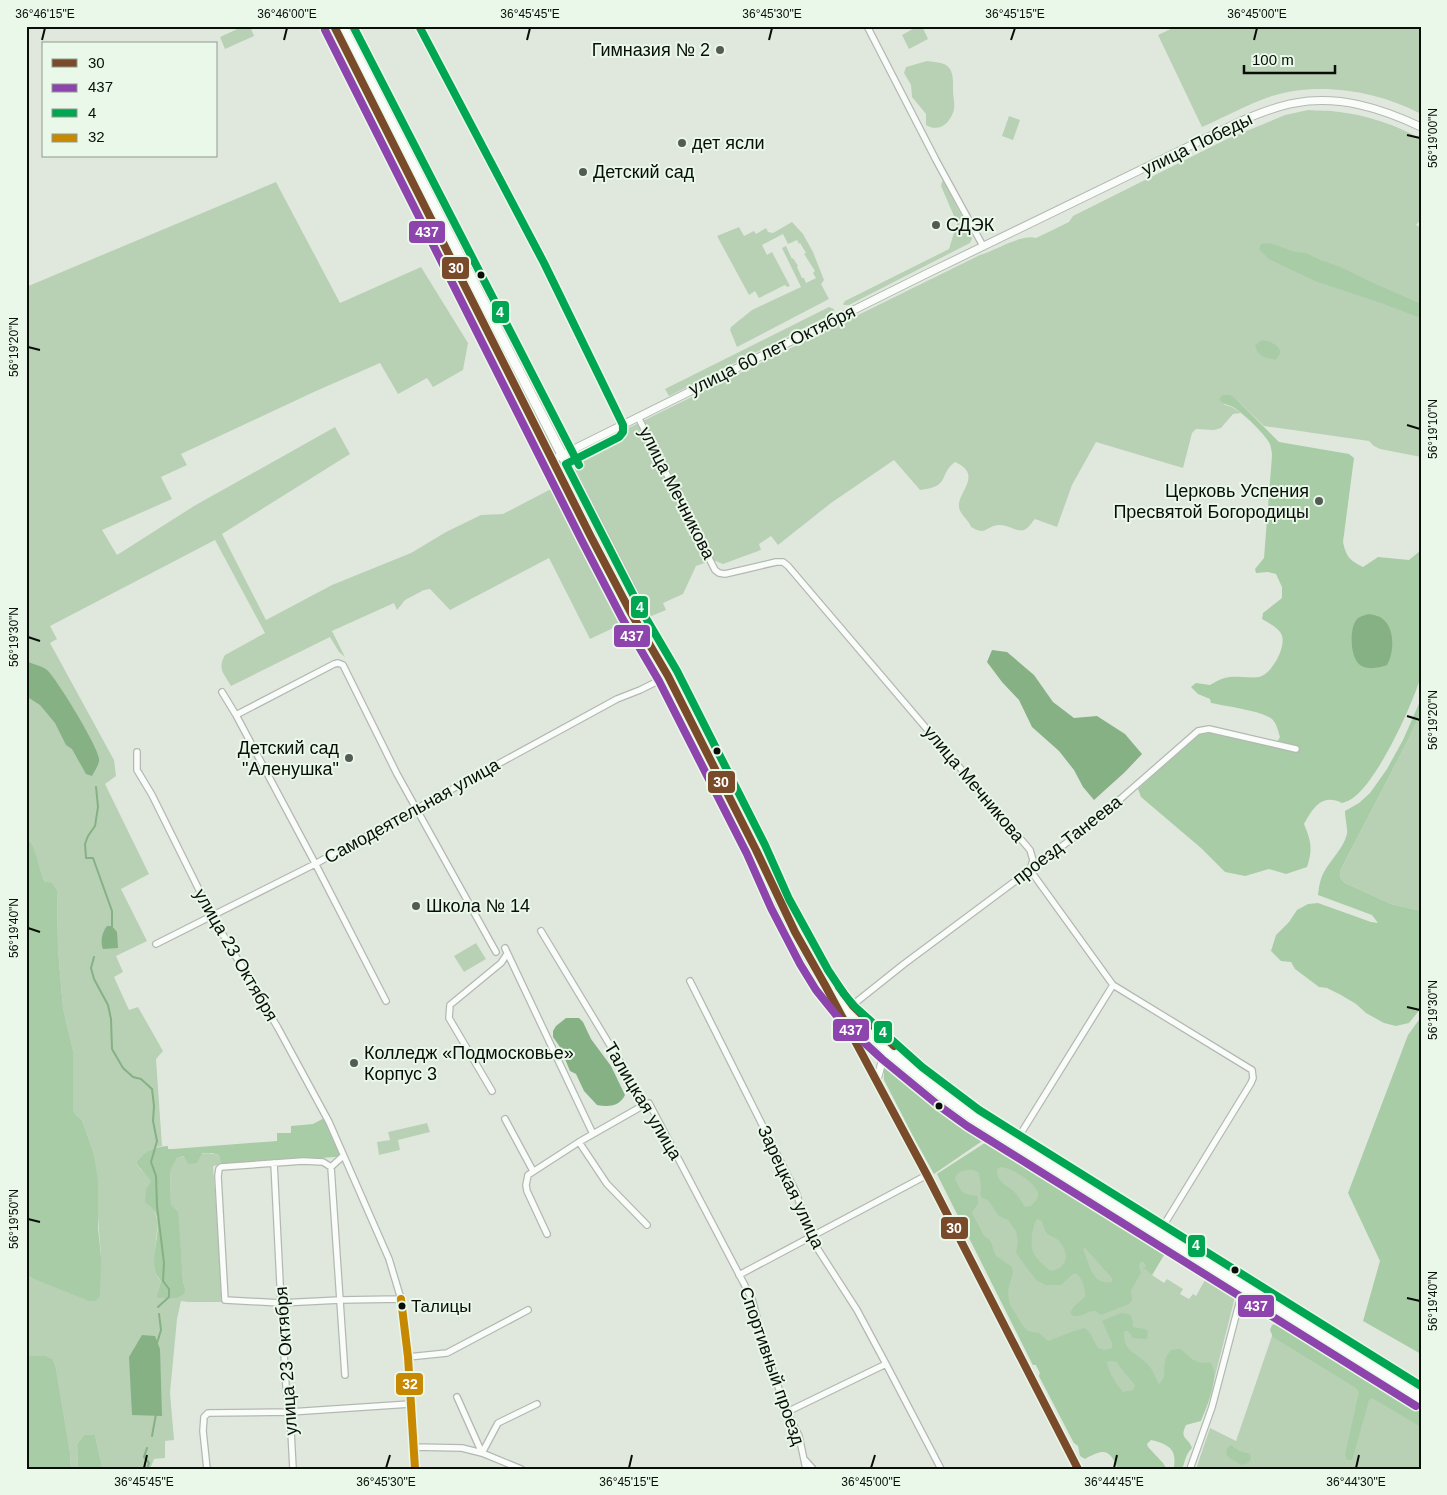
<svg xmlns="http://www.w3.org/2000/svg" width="1447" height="1495" viewBox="0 0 1447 1495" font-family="Arial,sans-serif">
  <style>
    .green { fill: #b8d1b5 }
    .forest { fill: #a8cca5; fill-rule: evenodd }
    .water { fill: #86b184 }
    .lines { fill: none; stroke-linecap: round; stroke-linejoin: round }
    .stream { stroke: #86b184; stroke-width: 2 }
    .minor-casing { stroke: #b3b9b2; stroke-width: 8 }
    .tertiary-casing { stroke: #b3b9b2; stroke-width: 9 }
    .trunk-casing { stroke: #b3b9b2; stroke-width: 11 }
    .minor { stroke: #fafcfa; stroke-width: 5.5 }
    .tertiary { stroke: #fafcfa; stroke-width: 7 }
    .trunk { stroke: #fafcfa; stroke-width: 9 }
    .bus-1-casing { stroke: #e9f8e8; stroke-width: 11 }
    .bus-2-casing { stroke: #e9f8e8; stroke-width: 11 }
    .bus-3-casing { stroke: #e9f8e8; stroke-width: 11 }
    .bus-4-casing { stroke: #e9f8e8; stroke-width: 11 }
    .bus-1 { stroke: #7a4b2a; stroke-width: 8 }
    .bus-2 { stroke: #8e44ad; stroke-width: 8 }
    .bus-3 { stroke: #00a651; stroke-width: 8 }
    .bus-4 { stroke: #c78802; stroke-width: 8 }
    .ticks { fill: none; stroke: #090e09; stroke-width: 2 }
    .poi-dot { fill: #545a54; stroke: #e9f8e8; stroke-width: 2 }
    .bus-dot { fill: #090e09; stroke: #e9f8e8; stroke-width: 2 }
    .labels { text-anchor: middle; stroke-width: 4; stroke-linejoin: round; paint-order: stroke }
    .bus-label { font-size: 17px; fill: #090e09; stroke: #e9f8e8; text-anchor: start }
    .poi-label { font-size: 18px; fill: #090e09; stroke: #e9f8e8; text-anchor: start }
    .street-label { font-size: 18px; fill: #090e09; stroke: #e9f8e8 }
    .line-badge { stroke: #e9f8e8; stroke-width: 2 }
    .badge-label { font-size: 14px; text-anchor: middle; font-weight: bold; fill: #fff }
    .neatline { fill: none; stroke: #090e09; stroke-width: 2 }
    .ticks-label { font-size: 12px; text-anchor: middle; fill: #090e09 }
  </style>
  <rect width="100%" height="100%" fill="#e0e8de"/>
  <path class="green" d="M244,26H250L254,36L225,49L220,37Z
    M918,26H922L928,39L909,49L902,35Z
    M1177,26H1421V114C1379,91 1318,81 1272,96C1248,104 1225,117 1202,127L1158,35Z
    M927,61C933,62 941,62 946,65C954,70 953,82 953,90C953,96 955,103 954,109C951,123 939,133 926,125V114L912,97L911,85L904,73L906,67Z
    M1308,110C1318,111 1329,110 1339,112C1367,115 1396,125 1421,139V219L1416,225L1421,228V457L1380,449L1374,446L1369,441L1264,426L1236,399L1223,404L1232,407L1241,413L1233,414L1221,428L1214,430L1196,429L1192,433L1183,468L1096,442L1072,485L1057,527L1035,519C1032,522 1028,529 1024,530C1017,532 1008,525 1000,525C986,525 987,537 971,527C969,520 960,515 959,507C957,492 984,475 955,462C938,474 952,486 920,490L894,460L831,503L778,545L771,536L759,544L761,550L723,564L713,560L696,566L683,594L663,603L666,610L649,617L577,471C576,461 578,455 586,449L980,255C996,250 1021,234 1036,238L1069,222L1073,216L1227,139L1285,115Z
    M1009,116L1020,120L1013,140L1002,136Z
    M942,181L944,182L971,234L972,239L970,243L849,305H844L843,304L845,301L949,249L957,223L941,186Z
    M276,182L340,303L421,267L468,343L463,370L433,387L427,378L398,394L380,363L316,391L181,454L187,465L161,477L172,499L102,530L117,555L194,506L335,427L350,454L222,534L266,620L332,585L411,553L446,532L481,515L503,514L553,488L624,623L590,639L549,558L450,610L430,589L424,590L405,600L397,610L394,603L332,631L345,657L339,652L330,637L231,686C224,673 217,669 225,655L265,633L215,540L50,626L57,639L50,643L114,760L116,776L105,784L149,874L121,889L147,941L116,956L123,972L114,977L129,1010L138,1007L163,1051L156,1059L162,1146C151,1147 144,1154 136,1162L140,1169L147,1175L151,1182L154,1210L158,1222L155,1251L156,1270L158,1278L161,1281L156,1298H177L185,1289L183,1281L181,1256L171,1206L170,1170L177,1158C190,1155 205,1151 219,1155L221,1165L213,1166L224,1302H188L181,1301L177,1319L170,1393L174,1440L165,1441V1458L154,1459L150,1469H101V1462L95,1435H84L77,1444L78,1469H71L70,1452L56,1368L53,1359L46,1356H26V1275L32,1278L101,1257L93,1151L82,1120L77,1116L73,1110V1050L63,1008L58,949L57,892L45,882L40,873L29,841H26V287Z
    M792,222L803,234L813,252L824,280L821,284L829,299L737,347L730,330L731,327L752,310L801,287L782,248L786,246L792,259L793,258L798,266L797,267L802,278H804L806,283L816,278L813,273L815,271L804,254L806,253L800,243L799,244L797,240L788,244L783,234L762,245L767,255L772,252L790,286L787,287L785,285L759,298L755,291L749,295L717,236L739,227L744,236L754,231L756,234L766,228L768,232L773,233Z
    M829,307L834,309V312L832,314L669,396L665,389Z
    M1421,712V911L1391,904L1345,883C1340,879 1339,876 1341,869L1407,742Z
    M476,943L486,959L464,972L454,956Z
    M427,1123L430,1132L398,1140L400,1150L379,1155L377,1142L390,1140L388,1132Z
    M985,1143L1164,1255L1152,1275L1164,1283L1167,1279L1183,1289L1180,1294L1189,1299L1193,1294L1196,1296L1205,1280L1235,1297L1210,1396L1074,1443L1039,1376L1040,1373L1036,1365H1033L937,1174Z
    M1273,1333L1421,1423V1469H1196L1210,1428L1236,1441Z"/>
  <path class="forest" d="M1270,243L1295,252L1306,253L1320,260L1341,267L1369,281L1421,304V318L1381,303L1315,281L1269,259L1259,249L1261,244Z
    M1262,340C1271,342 1276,343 1281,352L1276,360C1265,358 1258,357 1255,345Z
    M1223,395H1230L1236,399L1279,442L1349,454L1354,458L1343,542C1346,556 1349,560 1363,567L1378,557L1409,560L1420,551L1421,552V676C1412,706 1378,780 1353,798C1350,800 1346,802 1342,803C1322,793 1313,808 1304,824C1311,841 1313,849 1307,867L1286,874L1269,869L1245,876L1225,872L1201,848L1141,797L1138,789L1194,737L1203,731L1271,746L1276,744L1280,737C1278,731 1277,724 1272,719C1262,711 1226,706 1211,703L1210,699L1198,694L1191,687L1196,683L1210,685C1224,677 1227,676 1243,677C1248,677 1254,678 1259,677C1271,675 1286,648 1282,636C1280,628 1268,623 1262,619L1263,613L1282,598V587L1276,574L1268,572L1256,573L1255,569L1264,558L1272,456C1272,452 1271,448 1270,444C1265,434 1243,413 1233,407C1227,404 1224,405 1219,399Z
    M1421,699V712L1407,742L1341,869C1339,876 1340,879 1345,883L1391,904L1421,911V1008L1409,1023L1396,1026L1384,1023L1366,1013L1356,1004L1341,995L1327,988L1319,987L1295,969L1291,962L1281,961L1271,951L1276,935L1289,922L1297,910L1308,904L1318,903L1371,922L1378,923L1372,915L1318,895C1319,887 1320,879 1324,872C1331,859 1343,849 1347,834C1348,831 1345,817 1345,811L1359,803L1370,793L1387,769L1403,740Z
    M26,841H29C37,849 38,870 45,882L52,883L57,891L58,949L63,1008L73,1050V1110L77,1116L82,1120L93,1151L98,1180V1227L101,1257L100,1296L96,1301H89L32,1278L26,1275Z
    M1421,1017V1354L1363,1321L1380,1261L1348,1193L1408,1035Z
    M888,1066L896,1068L940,1107L988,1137L934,1174L913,1136L884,1080V1069Z
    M326,1117L343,1156L335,1157L221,1165L219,1155L212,1153H202L197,1163L188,1164L184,1156L177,1158L170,1171L171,1205L178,1212L183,1281L185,1289L184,1294L177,1298H156L161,1281C144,1262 166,1230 154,1210C152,1207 147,1204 145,1202L146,1189L151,1182C147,1174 140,1170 136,1162C146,1151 152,1147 168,1146V1149H173L277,1141V1133H291V1126L313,1124Z
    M985,1143L1164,1255L1152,1275L1148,1271L1143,1268L1146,1267L1144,1262H1141C1137,1266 1140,1268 1141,1273L1131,1290L1132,1300L1129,1304L1101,1315C1098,1313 1097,1311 1094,1311C1088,1311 1083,1316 1078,1316C1059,1316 1083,1299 1085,1297C1086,1290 1082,1278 1077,1274H1073L1061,1285H1046L1036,1280L1016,1253L1018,1241L1016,1231L1008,1220L999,1216L988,1200L982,1198L980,1194L981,1189L979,1173C971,1167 966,1170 958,1173L955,1178C961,1193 962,1194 978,1196V1204L974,1209L972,1213L984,1236C993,1240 992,1248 996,1256L1012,1267L1013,1272L1008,1290L1009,1303L1023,1326L1028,1331L1039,1333L1048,1341L1074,1331L1085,1328L1090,1333L1098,1348L1104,1350L1112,1348V1343L1102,1321L1121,1313L1130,1314L1133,1322V1327L1145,1329L1148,1331L1147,1339L1133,1338L1128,1331H1124C1122,1353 1138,1352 1149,1366C1154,1371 1155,1378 1159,1384C1167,1376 1163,1370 1165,1361C1165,1357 1169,1353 1171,1350L1180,1349C1192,1358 1194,1365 1210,1362C1221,1374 1207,1407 1201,1421L1186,1425C1179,1440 1188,1436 1192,1448C1185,1455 1186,1460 1182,1469H1174C1174,1465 1175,1460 1174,1456C1173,1446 1160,1442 1151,1440L1147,1444L1148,1447L1163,1463L1166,1468L1165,1469H1118C1109,1448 1104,1449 1085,1459L1080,1456L1078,1446L1074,1443L1039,1376L1040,1373L1036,1365H1033L937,1174ZM1000,1167C1010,1167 1036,1182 1038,1193C1039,1198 1035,1202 1031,1206L1025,1207C1022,1203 1020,1198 1016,1194C1009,1185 996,1184 997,1169ZM1037,1219L1042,1221C1043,1224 1044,1229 1046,1232C1049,1237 1056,1237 1059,1241C1070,1253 1068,1269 1050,1271C1045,1266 1036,1259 1033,1252C1030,1243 1032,1227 1037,1219ZM1085,1248L1112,1278V1282C1093,1286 1089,1265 1084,1251L1083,1249ZM1110,1361L1117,1362L1119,1366L1135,1385L1133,1390L1123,1392C1116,1384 1109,1373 1107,1362Z
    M1275,1324L1280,1325L1421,1411V1427L1372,1398L1369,1400L1353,1457L1352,1460H1347L1345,1455L1359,1392L1356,1388L1273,1337L1270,1330L1272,1325Z
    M26,1356H46L53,1359L56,1368L70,1452L71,1469H26Z
    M84,1435H95L101,1462V1469H78L77,1444Z
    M1231,1445L1239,1451L1250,1454L1251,1459L1248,1463L1242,1465L1229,1458L1226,1454L1227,1448Z"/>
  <path class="water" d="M1369,614C1374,615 1380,616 1384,620C1395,630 1394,653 1387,665C1378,668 1365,671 1358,663C1350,654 1349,626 1358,618C1361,616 1365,615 1369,614Z
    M992,650L1007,652L1034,675L1053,702L1074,718L1097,716L1125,734L1142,754L1125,772L1094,800L1083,787L1074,770L1059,751L1032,727L1019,700L1002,682L987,662Z
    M26,660C32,665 41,665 47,670C57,679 97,745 99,758C100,764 95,770 92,776L86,774L72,749L66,745L55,723L40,705L26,696Z
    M107,926H112L117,932L118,948L103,949C100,942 102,932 107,926Z
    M566,1018H579L583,1022L591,1039L611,1066L625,1095C619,1107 608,1107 597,1105L584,1091L576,1074L570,1071L560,1047L553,1037V1031L556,1026Z
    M142,1335L155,1336L160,1349L162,1416L132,1415L129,1357Z"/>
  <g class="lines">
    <path class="stream" d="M96,787L98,807L95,826L88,836L85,844L86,858H93L112,911V926
      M94,957L91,968L94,979L108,1005L111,1019L112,1049L123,1068L133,1077L141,1079L152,1089L154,1106L153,1121L157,1141L151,1162L156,1176L157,1206L164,1263L163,1281L169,1289V1297L158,1307
      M157,1343L161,1330L159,1314
      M152,1436L156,1414
      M147,1469L149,1463L144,1457L147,1448"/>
    <g class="minor-casing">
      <path id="minor" d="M867,26L936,160L983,246
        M638,417L715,570L719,573L725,574L776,562H783L788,566L1030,850L1033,860L1030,870L1113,985L1252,1070L1253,1078L1251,1083L1162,1228
        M222,692L236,715L316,865L386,1001
        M236,715L334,664L338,663L343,665L397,774L496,952
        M137,752V770L152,795L212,916L278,1028L329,1122L389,1259L401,1299L408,1357L415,1469
        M541,931L628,1075L644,1105L649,1103L752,1299L767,1355L787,1412L799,1436L806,1469
        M156,944L315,864L617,699L640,690L668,676
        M505,948L593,1134
        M690,981L796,1192L810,1237L857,1310L886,1364L941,1469
        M850,1007L904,964L1093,823L1198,731L1209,729L1296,749
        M492,1091L449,1018L450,1005L501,963L507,954
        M505,1119L533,1171
        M1018,1138L1113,985
        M579,1142L607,1184L647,1225
        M343,1156L331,1167L323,1162L303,1161L221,1167L219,1169L218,1176L225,1300L281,1303L340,1300L401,1299
        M274,1163L281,1303L286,1386L290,1412L293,1469
        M331,1167L345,1375
        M547,1234L527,1191L526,1185L528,1175L579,1142L644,1105
        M739,1275L927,1175
        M408,1357L447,1353L528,1310
        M457,1397L482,1453L498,1423L537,1404
        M787,1412L886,1364
        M413,1447L462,1448L482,1453L521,1469
        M805,1460L813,1469
        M207,1469L203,1431L204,1417L208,1413L290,1412L410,1404
        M1190,1469L1212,1407L1239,1304L1247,1289"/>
    </g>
    <g class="tertiary-casing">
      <path id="tertiary" d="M552,460L926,274L1241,121C1258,114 1276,106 1295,103C1339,95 1381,108 1421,127
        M833,999L927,1175L1078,1469
        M877,1080L882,1062L891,1050"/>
    </g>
    <g class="trunk-casing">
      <path id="trunk" d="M334,26L591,537L631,613L668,676L756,850L780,903L809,959L825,985L848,1014L889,1052L944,1097L973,1118L1421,1398
        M342,26L674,673L788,898L823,963L832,979L853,1006L894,1046L930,1077L976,1111L1421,1389"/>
    </g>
    <use href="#minor" class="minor"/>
    <use href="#tertiary" class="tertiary"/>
    <use href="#trunk" class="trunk"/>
    <g class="bus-1-casing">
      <path id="bus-1" d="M334,26L591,537L631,613L668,676L756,850L795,932L825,985L927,1175L1078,1469
        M839,987L853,1006L894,1046"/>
    </g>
    <g class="bus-2-casing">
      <path id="bus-2" d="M325,30L582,541L622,618L659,681L747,854L771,908L800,964L816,990L841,1021L882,1059L938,1105L967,1126L1416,1406"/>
    </g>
    <g class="bus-3-casing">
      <path id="bus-3" d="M353,26L579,465
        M419,26L544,263L623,425V432L619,437L566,464L640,608L677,671L765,845L789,899L828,970L844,994L855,1007L922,1067L979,1110L1421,1386"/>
    </g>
    <g class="bus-4-casing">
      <path id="bus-4" d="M401,1299L408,1357L415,1469"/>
    </g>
    <use href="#bus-1" class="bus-1"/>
    <use href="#bus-2" class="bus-2"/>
    <use href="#bus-3" class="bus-3"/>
    <use href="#bus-4" class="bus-4"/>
  </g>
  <path class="ticks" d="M42,40L45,28M284,40L287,28M527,40L530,28M769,40L772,28M1011,40L1015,28M1254,40L1257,28M1407,135L1420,138M28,347L40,350M1407,425L1420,429M28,637L40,641M1407,716L1420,720M28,928L40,932M1407,1007L1420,1010M28,1219L40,1222M1407,1298L1420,1301M144,1468L147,1455M386,1468L390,1455M629,1468L632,1455M871,1468L875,1455M1114,1468L1117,1455M1356,1468L1359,1455"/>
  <g class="poi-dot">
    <circle cx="720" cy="50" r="5"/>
    <circle cx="682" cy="143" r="5"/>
    <circle cx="583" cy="172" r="5"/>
    <circle cx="936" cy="225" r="5"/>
    <circle cx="1319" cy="501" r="5"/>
    <circle cx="349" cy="758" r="5"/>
    <circle cx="416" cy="906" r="5"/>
    <circle cx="354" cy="1063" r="5"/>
  </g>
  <g class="bus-dot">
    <circle cx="481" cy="275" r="4.5"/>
    <circle cx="717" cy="751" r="4.5"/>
    <circle cx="939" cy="1106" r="4.5"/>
    <circle cx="1235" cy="1270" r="4.5"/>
    <circle cx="402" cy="1306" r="4.5"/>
  </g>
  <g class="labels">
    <g class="bus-label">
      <text x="411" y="1312">Талицы</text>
    </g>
    <g class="poi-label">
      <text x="710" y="56" text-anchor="end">Гимназия № 2</text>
      <text x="692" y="149">дет ясли</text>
      <text x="593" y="178">Детский сад</text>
      <text x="946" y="231">СДЭК</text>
      <text x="1309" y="497" text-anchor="end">Церковь Успения<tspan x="1309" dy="21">Пресвятой Богородицы</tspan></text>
      <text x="339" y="754" text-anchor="end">Детский сад<tspan x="339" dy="21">"Аленушка"</tspan></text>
      <text x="426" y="912">Школа № 14</text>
      <text x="364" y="1059">Колледж «Подмосковье»<tspan x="364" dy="21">Корпус 3</tspan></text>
    </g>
    <g class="street-label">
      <text transform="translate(1197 144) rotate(-26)" y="6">улица Победы</text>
      <text transform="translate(772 350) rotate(-26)" y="6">улица 60 лет Октября</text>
      <text transform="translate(677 493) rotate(63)" y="6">улица Мечникова</text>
      <text transform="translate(974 784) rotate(50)" y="6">улица Мечникова</text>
      <text transform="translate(412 811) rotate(-29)" y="6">Самодеятельная улица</text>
      <text transform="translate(1067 840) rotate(-38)" y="6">проезд Танеева</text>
      <text transform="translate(236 955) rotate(60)" y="6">улица 23 Октября</text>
      <text transform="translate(643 1101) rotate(59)" y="6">Талицкая улица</text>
      <text transform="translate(791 1187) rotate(65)" y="6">Зарецкая улица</text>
      <text transform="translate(286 1361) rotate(-94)" y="6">улица 23 Октября</text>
      <text transform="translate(772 1366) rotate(71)" y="6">Спортивный проезд</text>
    </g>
  </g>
  <g class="line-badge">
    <rect x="408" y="220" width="38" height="24" rx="5" fill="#8e44ad"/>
    <rect x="441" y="256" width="29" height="24" rx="5" fill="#7a4b2a"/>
    <rect x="491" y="300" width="19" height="24" rx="5" fill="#00a651"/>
    <rect x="630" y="595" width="19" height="24" rx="5" fill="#00a651"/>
    <rect x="613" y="624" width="38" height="24" rx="5" fill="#8e44ad"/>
    <rect x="707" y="770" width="29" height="24" rx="5" fill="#7a4b2a"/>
    <rect x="832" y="1018" width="38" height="24" rx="5" fill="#8e44ad"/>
    <rect x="873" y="1020" width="20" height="24" rx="5" fill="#00a651"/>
    <rect x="940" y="1216" width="29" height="24" rx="5" fill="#7a4b2a"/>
    <rect x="1187" y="1234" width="19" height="24" rx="5" fill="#00a651"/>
    <rect x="1237" y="1294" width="38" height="24" rx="5" fill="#8e44ad"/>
    <rect x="395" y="1372" width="29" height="24" rx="5" fill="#c78802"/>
  </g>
  <g class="badge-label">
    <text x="427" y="237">437</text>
    <text x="456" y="273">30</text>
    <text x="500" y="317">4</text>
    <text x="640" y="612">4</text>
    <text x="632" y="641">437</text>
    <text x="721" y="787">30</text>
    <text x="851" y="1035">437</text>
    <text x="883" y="1037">4</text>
    <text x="954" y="1233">30</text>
    <text x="1196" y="1250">4</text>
    <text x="1256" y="1311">437</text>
    <text x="410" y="1389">32</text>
  </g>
  <rect width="1447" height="1495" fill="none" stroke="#e9f8e8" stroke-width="55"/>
  <rect x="42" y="42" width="175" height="115" fill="#e9f8e8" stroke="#8f9a8f"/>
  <rect x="52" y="59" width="25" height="8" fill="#7a4b2a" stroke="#8f9a8f"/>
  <text x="88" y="68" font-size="15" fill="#090e09">30</text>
  <rect x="52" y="84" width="25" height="8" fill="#8e44ad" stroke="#8f9a8f"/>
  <text x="88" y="92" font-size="15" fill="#090e09">437</text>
  <rect x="52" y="109" width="25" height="8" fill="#00a651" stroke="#8f9a8f"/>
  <text x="88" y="118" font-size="15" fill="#090e09">4</text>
  <rect x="52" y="134" width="25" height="8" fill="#c78802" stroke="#8f9a8f"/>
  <text x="88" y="142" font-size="15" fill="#090e09">32</text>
  <path d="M1244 65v8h91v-8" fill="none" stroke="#090e09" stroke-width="2.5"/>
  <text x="1252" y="65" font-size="15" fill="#090e09" stroke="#e9f8e8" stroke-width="4" paint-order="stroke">100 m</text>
  <rect x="28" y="28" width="1392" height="1440" class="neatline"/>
  <g class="ticks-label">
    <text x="45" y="18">36°46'15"E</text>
    <text x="287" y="18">36°46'00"E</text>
    <text x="530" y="18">36°45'45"E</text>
    <text x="772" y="18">36°45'30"E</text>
    <text x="1015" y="18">36°45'15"E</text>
    <text x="1257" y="18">36°45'00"E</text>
    <text transform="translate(1433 138) rotate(-90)" y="4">56°19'00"N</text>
    <text transform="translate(14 347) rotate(-90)" y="4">56°19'20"N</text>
    <text transform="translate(1433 429) rotate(-90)" y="4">56°19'10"N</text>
    <text transform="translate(14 637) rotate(-90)" y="4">56°19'30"N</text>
    <text transform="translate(1433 720) rotate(-90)" y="4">56°19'20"N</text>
    <text transform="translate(14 928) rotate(-90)" y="4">56°19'40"N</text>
    <text transform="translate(1433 1010) rotate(-90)" y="4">56°19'30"N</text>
    <text transform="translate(14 1219) rotate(-90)" y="4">56°19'50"N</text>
    <text transform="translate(1433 1301) rotate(-90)" y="4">56°19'40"N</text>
    <text x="144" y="1486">36°45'45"E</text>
    <text x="386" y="1486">36°45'30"E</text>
    <text x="629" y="1486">36°45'15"E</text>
    <text x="871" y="1486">36°45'00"E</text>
    <text x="1114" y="1486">36°44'45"E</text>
    <text x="1356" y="1486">36°44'30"E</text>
  </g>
</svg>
